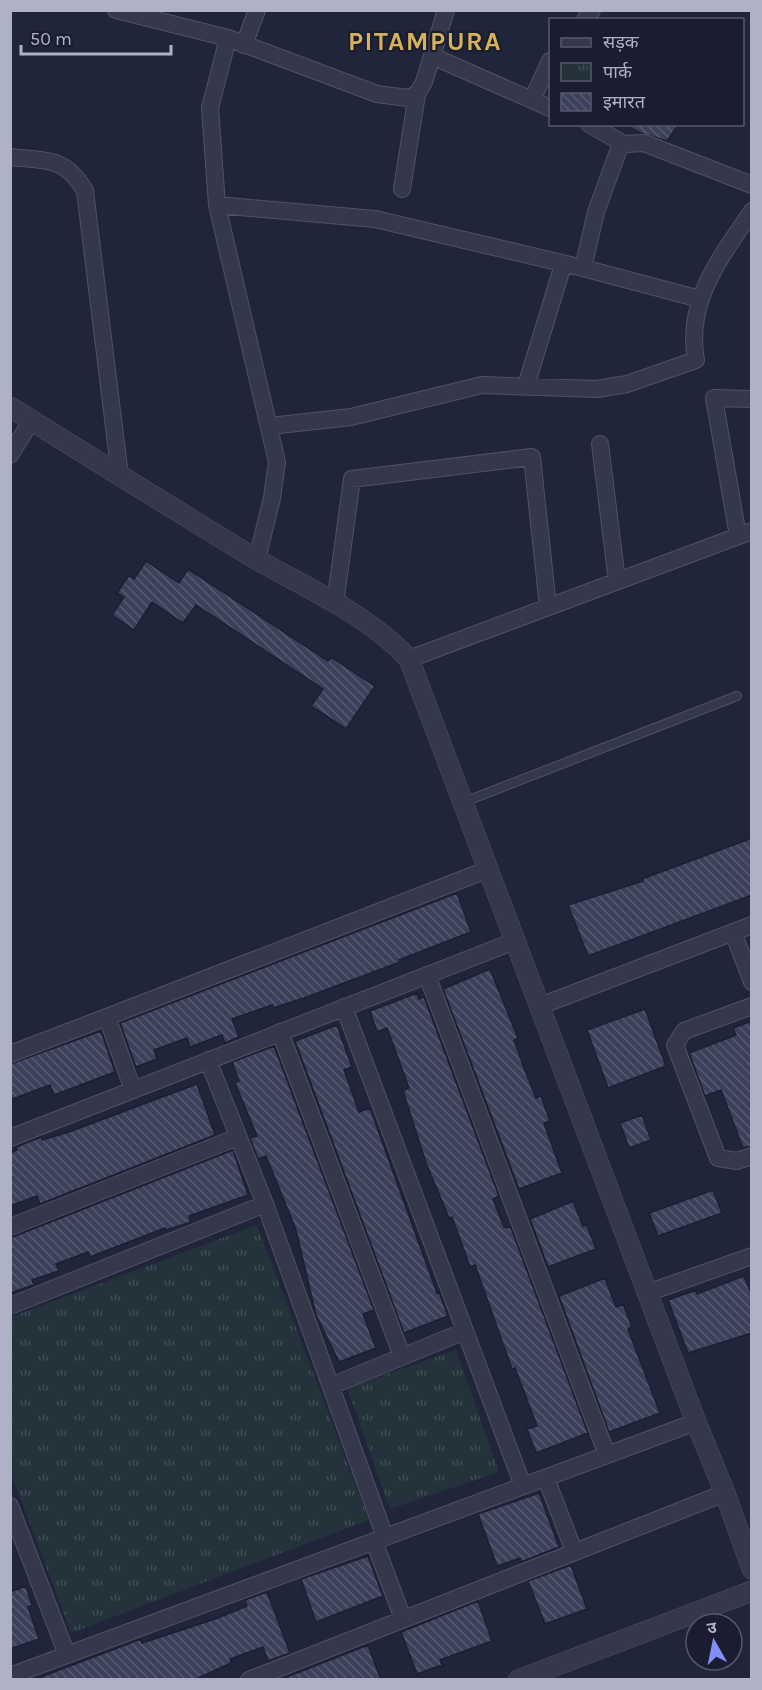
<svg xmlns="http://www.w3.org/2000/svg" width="762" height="1690" viewBox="0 0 762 1690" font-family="Karla,'Noto Sans Devanagari',sans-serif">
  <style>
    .park { fill: url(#park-tufts) }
    .building { fill: url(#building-back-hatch); stroke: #1c1f31; stroke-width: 1.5 }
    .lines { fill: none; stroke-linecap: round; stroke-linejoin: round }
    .service-casing { stroke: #4f5265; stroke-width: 10 }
    .minor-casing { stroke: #4f5265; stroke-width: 18 }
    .tertiary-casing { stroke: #4f5265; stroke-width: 21 }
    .service { stroke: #35384a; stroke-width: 8 }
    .minor { stroke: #35384a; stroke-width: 16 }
    .tertiary { stroke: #35384a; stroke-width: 20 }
    .labels { text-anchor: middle; stroke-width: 4.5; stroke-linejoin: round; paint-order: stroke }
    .district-label { font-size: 26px; font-weight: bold; letter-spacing: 1.5px; fill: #d6b25b; stroke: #1a1d2f }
  </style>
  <defs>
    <pattern id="park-tufts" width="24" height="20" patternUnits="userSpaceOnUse" patternTransform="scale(1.5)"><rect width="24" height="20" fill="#23323b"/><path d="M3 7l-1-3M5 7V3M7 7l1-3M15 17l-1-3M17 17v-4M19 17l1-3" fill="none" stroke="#404d56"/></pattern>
    <pattern id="building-back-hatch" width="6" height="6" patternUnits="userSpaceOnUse" patternTransform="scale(1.5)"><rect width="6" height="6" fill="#3d405a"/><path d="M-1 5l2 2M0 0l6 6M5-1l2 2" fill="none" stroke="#565970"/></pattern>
  </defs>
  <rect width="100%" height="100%" fill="#21253a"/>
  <path class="park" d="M257,1225L369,1520L71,1633L11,1473V1317Z
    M456,1350L499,1472L390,1509L347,1388Z"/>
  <path class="building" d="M625,124H679L667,141L640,133Z
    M146,561L179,583L188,569L328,661L331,657L375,686L346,729L311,706L323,689L196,605L183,623L152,602L134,630L112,615L124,597L117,593L129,575L134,579Z
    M752,838V895L588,956L568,905L643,881L642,879Z
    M457,893L471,932L399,960L400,962L304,998L273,1008L272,1005L232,1019L239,1037L225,1043L222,1035L190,1047L187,1038L154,1050L157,1059L136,1067L120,1023Z
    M490,969L518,1038L514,1040L526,1073L536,1098L541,1096L550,1121L544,1123L562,1173L519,1189L443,989Z
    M417,993L419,999L424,997L499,1196L493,1199L504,1227L511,1228L588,1433L536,1453L527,1429L537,1426L515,1368L512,1369L475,1265L470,1267L452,1217L449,1218L426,1163L403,1091L409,1088L387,1028L377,1032L370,1011Z
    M645,1009L666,1066L608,1088L587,1030Z
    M752,1021V1146L743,1148L721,1090L705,1096L689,1053L736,1035L733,1028Z
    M337,1025L352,1067L344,1070L359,1112L370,1108L437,1293L439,1292L448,1316L404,1333L295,1041Z
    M101,1031L115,1072L54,1095L50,1085L10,1100V1064Z
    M274,1046L374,1310L363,1314L376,1348L339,1362L316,1315L296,1230L266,1156L258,1159L250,1138L257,1136L235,1083L239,1081L232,1062Z
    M197,1084L215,1135L40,1204L37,1196L10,1206V1153L17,1150L16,1147L41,1137L42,1140L69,1132Z
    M642,1115L651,1140L629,1148L620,1123Z
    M233,1150L248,1195L189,1216L191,1222L166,1230L165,1228L90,1257L88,1252L56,1264L59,1271L32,1280L34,1285L10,1293V1238Z
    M713,1190L722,1213L658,1236L649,1213Z
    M573,1201L583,1226L587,1225L596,1249L548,1267L530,1219Z
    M744,1276L752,1295V1333L688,1353L668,1300L696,1290L697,1294Z
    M605,1278L616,1307L623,1304L632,1327L628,1329L660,1413L609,1432L559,1296Z
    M539,1493L559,1547L521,1562L520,1558L497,1566L478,1514Z
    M368,1556L383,1596L316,1622L301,1579Z
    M571,1565L587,1609L545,1624L528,1581Z
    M26,1586L32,1605L28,1607L39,1639L10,1649V1592Z
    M267,1592L290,1653L268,1661L263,1647L230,1659L231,1663L194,1680H33L141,1639L142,1643L215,1619L247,1606L245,1600Z
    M478,1601L492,1641L440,1660L442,1665L417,1674L401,1632Z
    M368,1645L381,1680H279Z"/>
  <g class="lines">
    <g class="service-casing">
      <path id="service" d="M464,802L737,696"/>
    </g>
    <g class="minor-casing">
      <path id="minor" d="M116,10L228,38L377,94L408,98L417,94
        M585,20L592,10
        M228,38L210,108L217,205L277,462L272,498L257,559
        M244,45L257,10
        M432,56L550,108
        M532,100L550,61
        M589,124L624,144
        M10,157C47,161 66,157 85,191L120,476
        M402,189L417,94L424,82L446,10
        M217,205L375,219L583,268L700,299
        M583,268L596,212L619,149L624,144L644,143L752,185
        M526,386L563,265
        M270,426L351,417L482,385L597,389L627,384L696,360C685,301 721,257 752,211
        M600,444L617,581
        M10,455L32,420
        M738,536L714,398L752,399
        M335,604L352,479L532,457L548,607
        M409,659L752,531
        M733,932L752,982
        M427,975L607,1455
        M540,1006L752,925
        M752,1006L684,1031L675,1045L718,1158L737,1161L752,1156
        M344,1007L523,1486
        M280,1032L402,1356
        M10,1054L107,1017
        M208,1060L265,1204L385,1537
        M133,1090L107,1017L489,869
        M10,1138L515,941
        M10,1227L238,1137
        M647,1293L752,1256
        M10,1306L265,1204
        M331,1386L465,1331
        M546,1478L574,1551
        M10,1506L67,1655
        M374,1541L403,1619
        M10,1676L696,1422
        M249,1680L725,1493"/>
    </g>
    <g class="tertiary-casing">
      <path id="tertiary" d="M10,407C92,458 173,509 256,559C308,589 367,614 409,659L696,1422L725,1493L752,1569
        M518,1680L752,1591"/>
    </g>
    <use href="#service" class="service"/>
    <use href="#minor" class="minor"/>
    <use href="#tertiary" class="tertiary"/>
  </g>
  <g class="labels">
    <g class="district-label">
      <text x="425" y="50">PITAMPURA</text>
    </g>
  </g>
  <rect width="762" height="1690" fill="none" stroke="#afb2c6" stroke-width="24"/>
  <rect x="549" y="18" width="195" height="108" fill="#1a1d2f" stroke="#56596b" stroke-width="1.5"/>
  <rect x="561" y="38" width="30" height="9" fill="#35384a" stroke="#56596b" stroke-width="1.5"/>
  <text x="603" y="48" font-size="18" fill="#afb2c6">सड़क</text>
  <rect x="561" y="63" width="30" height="18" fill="url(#park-tufts)" stroke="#56596b" stroke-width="1.5"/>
  <text x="603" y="78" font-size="18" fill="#afb2c6">पार्क</text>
  <rect x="561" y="93" width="30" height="18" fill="url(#building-back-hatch)" stroke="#56596b" stroke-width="1.5"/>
  <text x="603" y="108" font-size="18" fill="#afb2c6">इमारत</text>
  <g transform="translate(714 1642) rotate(351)"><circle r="28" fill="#1a1d2f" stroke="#56596b" stroke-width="1.5"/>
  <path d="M0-4.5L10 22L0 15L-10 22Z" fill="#818efa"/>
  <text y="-9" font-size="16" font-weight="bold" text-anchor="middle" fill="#afb2c6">उ</text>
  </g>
  <path d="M21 45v9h150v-9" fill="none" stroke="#afb2c6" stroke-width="3"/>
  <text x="30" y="45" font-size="18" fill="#afb2c6" stroke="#1a1d2f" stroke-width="4.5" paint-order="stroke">50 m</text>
</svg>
